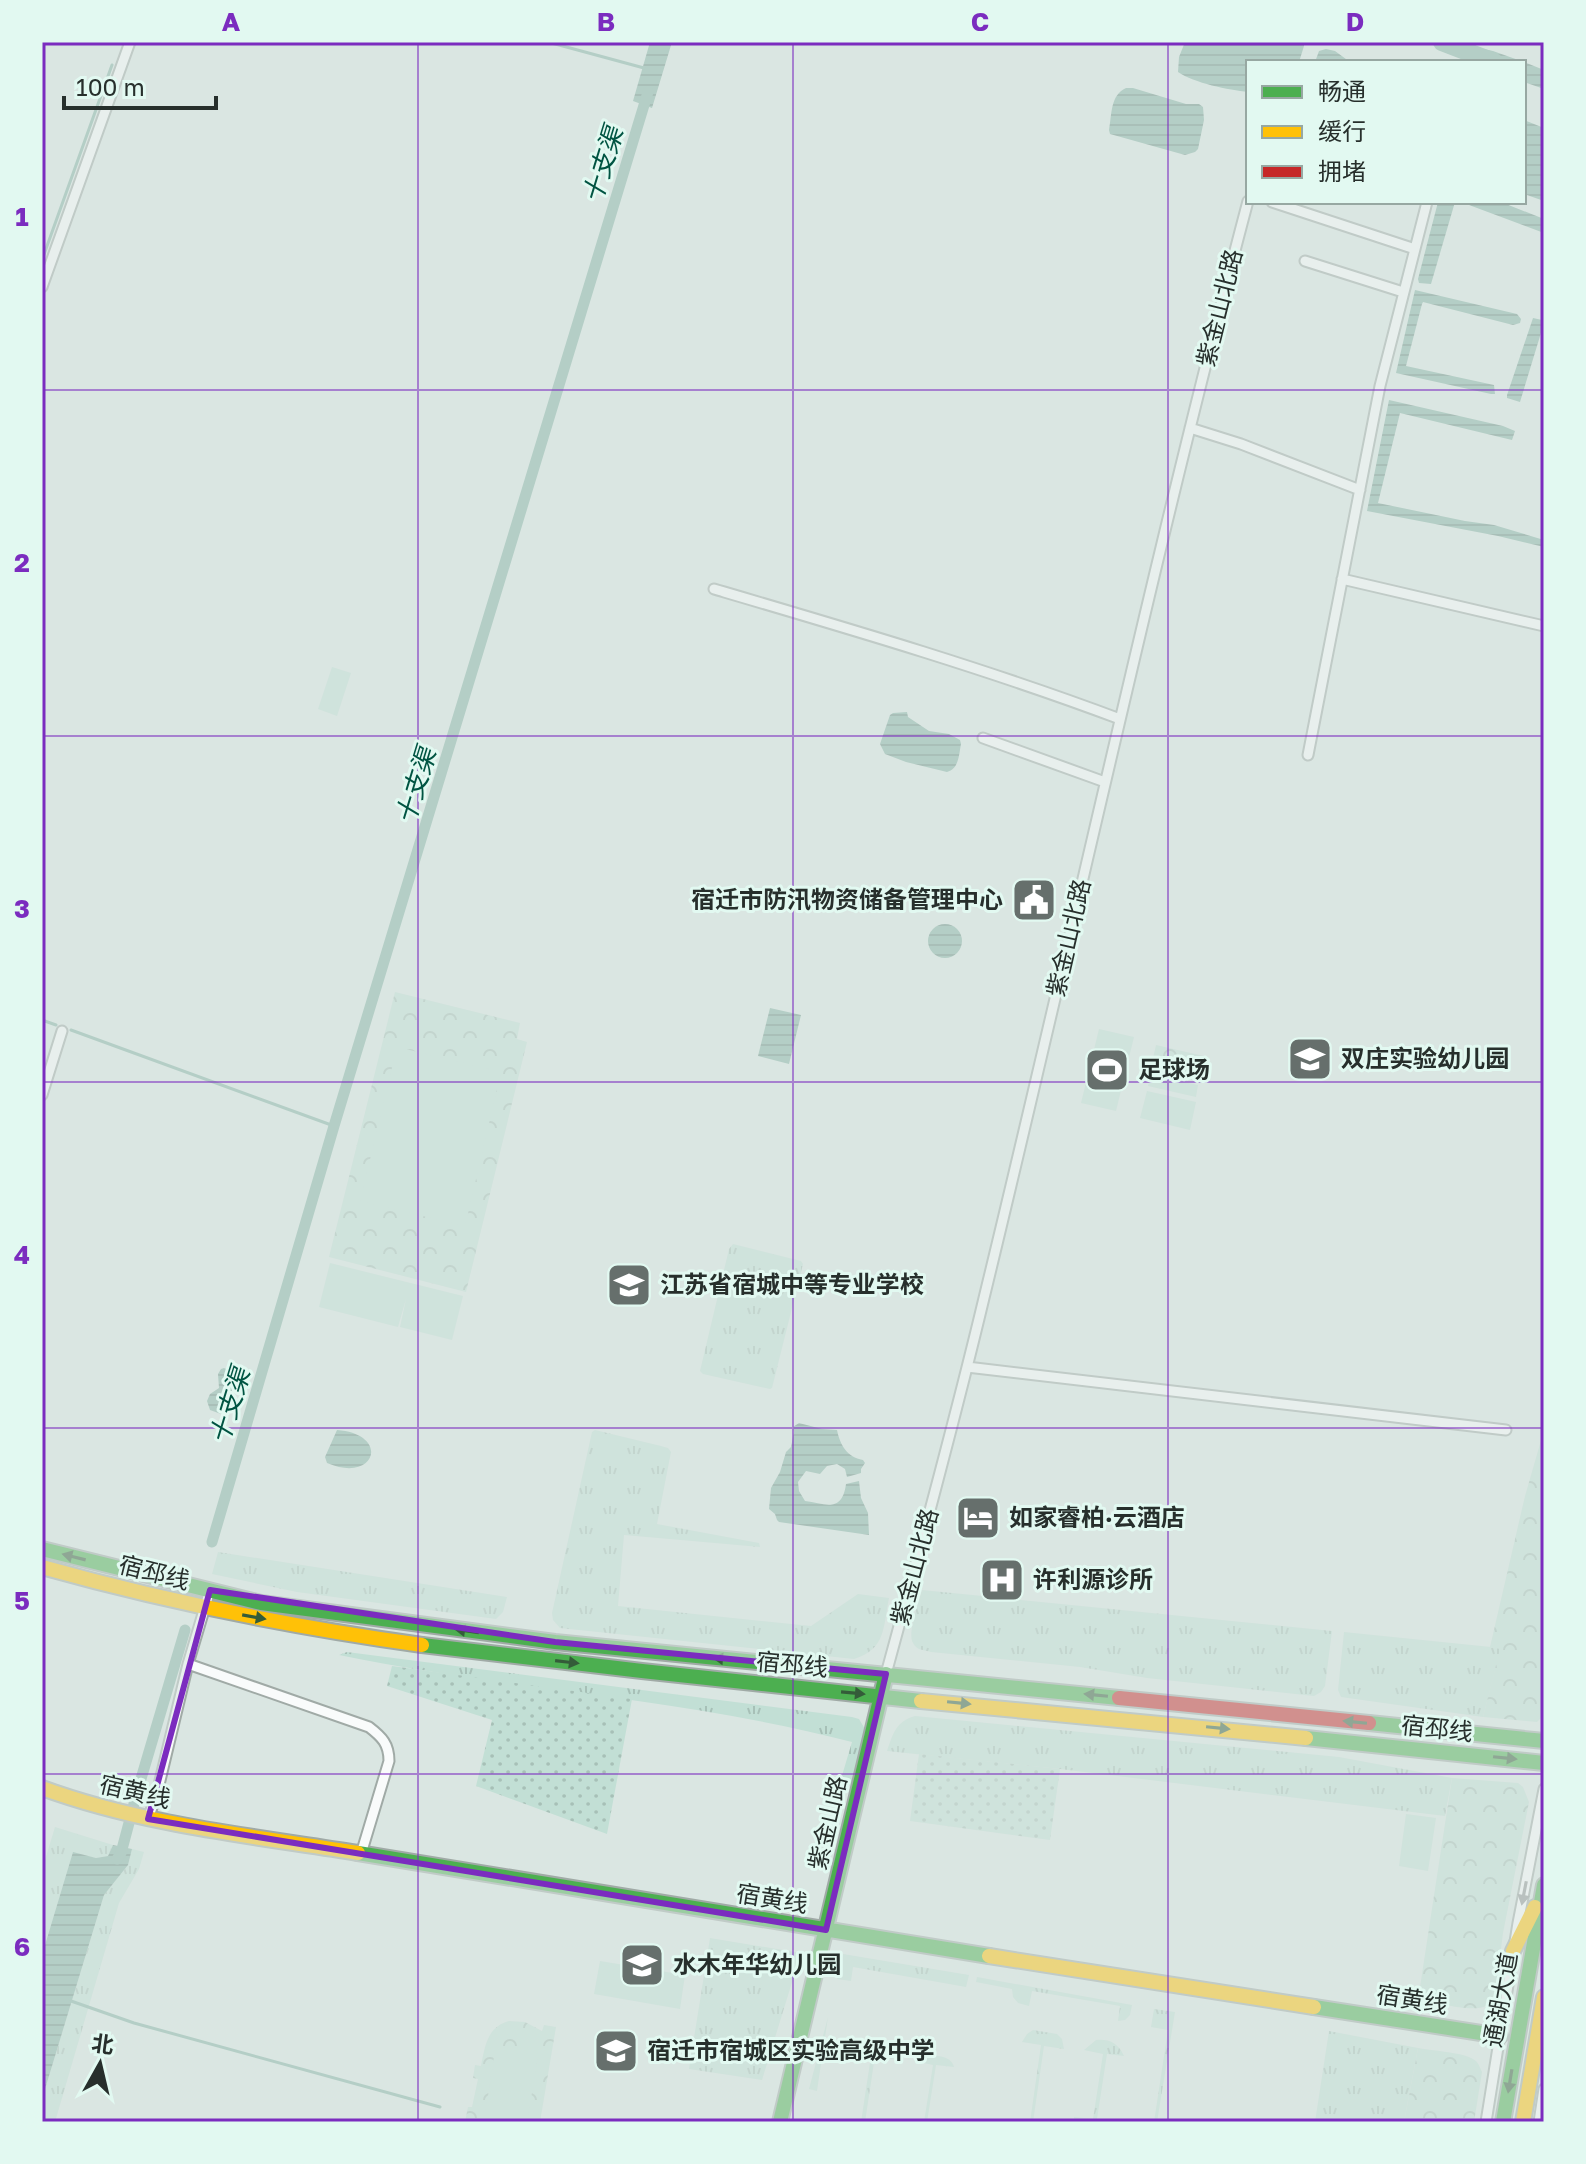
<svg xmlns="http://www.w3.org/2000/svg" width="1586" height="2164" viewBox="0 0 1586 2164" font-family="'Golos Text','Noto Sans SC',sans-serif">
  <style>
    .grass { fill: url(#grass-tufts) }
    .park { fill: url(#park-crowns) }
    .garden { fill: url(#garden-dots) }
    .pitch { fill: #c2dfd5 }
    .water { fill: url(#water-rules) }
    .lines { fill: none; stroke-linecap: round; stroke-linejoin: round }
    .stream { stroke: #85b2a4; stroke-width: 3 }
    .canal { stroke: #85b2a4; stroke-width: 11 }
    .river { stroke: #85b2a4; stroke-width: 18 }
    .street-casing { stroke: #a0aaa6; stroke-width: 13 }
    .fast-casing { stroke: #a0aaa6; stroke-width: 18 }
    .slow-casing { stroke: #a0aaa6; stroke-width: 18 }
    .jam-casing { stroke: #a0aaa6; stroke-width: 18 }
    .street { stroke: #f9fbfb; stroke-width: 9 }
    .fast { stroke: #4caf50; stroke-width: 14 }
    .slow { stroke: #ffc107; stroke-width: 14 }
    .jam { stroke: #c62828; stroke-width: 14 }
    .oneway { fill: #345c39 }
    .oneway2 { fill: #909594 }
    .marked { fill: none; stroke: #7b2cbf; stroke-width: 6; stroke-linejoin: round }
    .grid { fill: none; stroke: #7b2cbf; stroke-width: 2; stroke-opacity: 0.55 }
    .labels { text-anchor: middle; stroke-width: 6; stroke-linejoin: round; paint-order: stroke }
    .street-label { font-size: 24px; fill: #272f2c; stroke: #e2f9f1 }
    .poi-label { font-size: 24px; font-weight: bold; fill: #272f2c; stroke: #e2f9f1; text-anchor: start }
    .water-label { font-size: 26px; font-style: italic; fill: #005442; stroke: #e2f9f1 }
    .neatline { fill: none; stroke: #7b2cbf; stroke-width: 3 }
    .grid-label { font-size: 26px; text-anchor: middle; font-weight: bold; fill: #7b2cbf }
  </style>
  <defs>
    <pattern id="grass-tufts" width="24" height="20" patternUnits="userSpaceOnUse" patternTransform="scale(2)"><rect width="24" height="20" fill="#c2dfd5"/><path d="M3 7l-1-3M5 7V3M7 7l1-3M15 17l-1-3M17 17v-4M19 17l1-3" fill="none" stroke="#a7c0b7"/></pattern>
    <pattern id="park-crowns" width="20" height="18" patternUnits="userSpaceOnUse" patternTransform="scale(2)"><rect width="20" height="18" fill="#c2dfd5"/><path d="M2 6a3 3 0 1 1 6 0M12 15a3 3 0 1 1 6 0" fill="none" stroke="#a7c0b7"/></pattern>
    <pattern id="garden-dots" width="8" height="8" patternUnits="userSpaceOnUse" patternTransform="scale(2)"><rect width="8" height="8" fill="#c2dfd5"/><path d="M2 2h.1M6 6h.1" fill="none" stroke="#a7c0b7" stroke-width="1.8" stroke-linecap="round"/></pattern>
    <pattern id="water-rules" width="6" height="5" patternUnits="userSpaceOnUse" patternTransform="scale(2)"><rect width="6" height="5" fill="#85b2a4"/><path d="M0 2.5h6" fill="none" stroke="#6d9186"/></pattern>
  </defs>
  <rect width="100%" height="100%" fill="#dae6e2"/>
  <path class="grass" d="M733,1244L801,1261L803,1264L772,1388L770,1389L703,1374L700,1371L729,1249Z
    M595,1430L661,1446L668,1448L671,1452L657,1524L759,1543L760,1547L624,1535L618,1606L811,1626L858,1594L889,1598C883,1628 886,1649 854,1659L560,1628L553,1620L552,1613L592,1432Z
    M218,1552L507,1597L503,1612L496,1619L297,1592L212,1574Z
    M922,1590L1332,1631L1325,1686L1321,1692L1314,1696L1147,1678L1080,1667L931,1652C924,1650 916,1650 913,1643C907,1634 919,1601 922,1590Z
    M1344,1632L1501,1648L1483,1717L1341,1697L1338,1690Z
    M347,1652L852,1717L859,1719L865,1729L855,1779L845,1790L838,1789L852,1742C683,1698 509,1690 339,1655Z
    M915,1716L1339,1757L1452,1778L1445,1816L1060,1769L887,1751C893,1734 896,1721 915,1716Z
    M55,1827L113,1845L108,1856L96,1858L73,1853L42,1955V1870Z
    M132,1849L144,1852L139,1869L119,1903L55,2122H42V2099L104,1895L128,1865Z
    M710,1938L801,1953L762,2080L689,2069Z
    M843,1954L969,1975L966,1987L853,1967L851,1981L837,1979Z
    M977,1977L1132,2005L1130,2015L1125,2020L1118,2021L1120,2006L1032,1991L1029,2006L1018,2003L1013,1997L1012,1989L976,1982Z
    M1154,2009L1175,2012L1157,2122H1154L1168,2030L1151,2027Z
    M828,2017L817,2091L809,2089Z
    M1033,2030L1057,2034L1062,2039L1064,2049L1044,2046L1033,2122H1030L1041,2045L1022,2042L1027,2034Z
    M1329,2031L1418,2048L1404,2122H1315Z
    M1096,2040C1110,2039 1118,2043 1124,2056L1107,2054L1097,2119L1112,2122H1074V2117L1093,2119L1103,2054L1084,2050Z
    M859,2046L889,2049L893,2059L875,2056L865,2122H861L871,2056L853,2053Z
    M921,2054C933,2056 951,2054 954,2067L936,2065L927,2122H924L933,2065L914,2061L918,2055Z"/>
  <path class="park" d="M395,992L520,1023L517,1039L527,1042L466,1292L329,1257Z
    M1156,1045L1208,1057L1202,1083L1150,1071Z
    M1544,1430V1710L1541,1718L1537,1722L1483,1717L1500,1649L1490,1647L1525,1496Z
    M1452,1778L1518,1783L1523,1787L1529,1802L1503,1933L1495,1996C1492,2002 1493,2003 1486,2006C1473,2013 1434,2002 1418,2000Z
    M509,2021L525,2022L542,2031L544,2025L556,2027L540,2122H465L468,2107H472L478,2079L473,2078L475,2065L481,2066C485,2046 487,2027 509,2021Z
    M1418,2048C1432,2051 1466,2052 1476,2061C1479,2064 1480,2068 1482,2072L1474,2122H1404Z"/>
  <path class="garden" d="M392,1666L632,1699L607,1834L476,1786L492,1720L387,1686Z
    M919,1754L1060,1769L1050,1840L910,1821Z"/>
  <path class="pitch" d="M332,667L351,673L337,716L318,709Z
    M1099,1029L1134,1037L1116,1111L1081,1103Z
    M397,1047L501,1072L465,1226L360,1201Z
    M1151,1075L1198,1085L1196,1097L1148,1086Z
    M1147,1091L1196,1102L1190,1130L1140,1118Z
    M330,1263L463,1296L452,1340L400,1327L406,1299L398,1327L319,1307Z
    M1406,1814L1436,1818L1428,1871L1399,1866Z
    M600,1961L685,1975L680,2009L594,1994Z
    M495,2050L538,2057L527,2122H484Z"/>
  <path class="water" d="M650,42H672L652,108L633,101Z
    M1185,42H1304V46L1299,62H1248V92C1229,90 1194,83 1178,72L1179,57Z
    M1479,48L1493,51L1524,62H1471L1474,49Z
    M1326,49L1335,51L1350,62H1315L1319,51Z
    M1524,62L1544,70V89L1524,82Z
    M1126,88H1133L1186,104H1199L1203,107L1204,120L1198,149L1195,152L1185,155L1110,134L1109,130C1112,115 1110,95 1126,88Z
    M1524,120L1544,128V201L1524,194Z
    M1438,202H1455L1431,284L1419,283L1418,279Z
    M1461,202H1501L1544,219V233Z
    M1415,290L1517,314L1521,319L1520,323L1513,325L1423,302L1422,304L1406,366L1494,385L1495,394H1491L1396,373Z
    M1533,318L1542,320L1544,323L1520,402L1507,398V395Z
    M1389,400L1503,426L1515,431L1512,440L1400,413L1378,503L1465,521L1494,525L1544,540V547L1498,536L1367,511Z
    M907,712L908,717L929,731L949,734L960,740L961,744C959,754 959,769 947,772L906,762L885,754L880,744L890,715L893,713Z
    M928 941a17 17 0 1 1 34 0a17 17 0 1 1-34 0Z
    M770,1008L801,1015L789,1064L758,1056Z
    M224,1368L237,1374L236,1385L230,1394L227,1410L221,1414L210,1410L207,1401L210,1394L219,1388L218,1374L221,1369Z
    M799,1423L822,1429L837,1430C840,1445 847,1457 863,1460L865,1463L861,1469V1473L847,1477L845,1469L837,1464L827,1466L820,1474L806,1471L798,1482L799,1491L805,1501C826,1504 842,1513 846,1484L859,1481L861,1498L868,1513L869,1535L779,1522L777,1520L775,1514L769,1509L771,1488L780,1472L786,1452L791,1447L794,1432L793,1427Z
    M337,1430C391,1434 376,1484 327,1463L325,1457Z
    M113,1845L132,1849L128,1865L104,1895L42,2099V1955L73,1852L96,1858L108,1856Z"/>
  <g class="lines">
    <path class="stream" d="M548,42L644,68
      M42,260L112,65
      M42,1020L56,1025
      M71,1030L334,1126
      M71,2001L134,2023L440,2107"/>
    <path class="canal" d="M212,1542L334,1126L648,92
      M117,1859L121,1853L138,1789L185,1630"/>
    <path class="river" d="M1442,42L1494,62"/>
    <g class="street-casing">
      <path id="street" d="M1272,202L1415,249
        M1305,261L1403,292
        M42,287L130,42
        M1190,428L1241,444L1360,490
        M1342,579L1544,626
        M714,589C850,629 987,669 1120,719
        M983,738L1105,782
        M1308,755L1380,386L1427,202
        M42,1095L62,1031
        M967,1367L1506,1430
        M188,1664L369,1727C382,1737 389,1744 389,1761L361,1854
        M886,1674C920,1549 954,1424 984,1298C1073,932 1152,564 1248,201
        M148,1819L157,1793L188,1664L210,1590
        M1486,2122L1518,1923L1544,1789
        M1539,2122L1544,2089"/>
    </g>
    <g class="fast-casing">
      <path id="fast" d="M42,1549L261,1603L555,1642L1119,1698
        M422,1645L642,1671L921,1701
        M1369,1723L1544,1741
        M1306,1738L1544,1763
        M358,1853L989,1956
        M1314,2007L1500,2036
        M780,2122L886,1674
        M1503,2122L1544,1885"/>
    </g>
    <g class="slow-casing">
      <path id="slow" d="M42,1567C167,1602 293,1627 422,1645
        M921,1701L1306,1738
        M42,1788C143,1825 252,1836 358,1853
        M1513,1951L1535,1907
        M989,1956L1314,2007
        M1523,2122L1544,1997"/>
    </g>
    <g class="jam-casing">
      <path id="jam" d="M1119,1698L1369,1723"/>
    </g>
    <use href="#street" class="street"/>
    <use href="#fast" class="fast"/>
    <use href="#slow" class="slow"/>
    <use href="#jam" class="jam"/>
  </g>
  <defs><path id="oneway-solid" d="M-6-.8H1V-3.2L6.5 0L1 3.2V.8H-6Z" transform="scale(2)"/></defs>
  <g class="oneway">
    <use href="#oneway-solid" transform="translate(74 1557) rotate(-166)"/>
    <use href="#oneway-solid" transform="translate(254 1617) rotate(10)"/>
    <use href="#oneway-solid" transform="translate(467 1631) rotate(-172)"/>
    <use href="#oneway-solid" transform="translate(725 1659) rotate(-175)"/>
    <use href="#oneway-solid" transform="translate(567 1662) rotate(7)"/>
    <use href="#oneway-solid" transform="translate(853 1693) rotate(5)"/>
    <use href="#oneway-solid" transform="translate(1096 1695) rotate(-174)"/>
    <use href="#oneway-solid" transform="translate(959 1703) rotate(6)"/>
    <use href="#oneway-solid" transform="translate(1355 1722) rotate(-174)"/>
    <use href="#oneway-solid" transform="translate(1218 1728) rotate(6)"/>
    <use href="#oneway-solid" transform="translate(1505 1758) rotate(6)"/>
    <use href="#oneway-solid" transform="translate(1510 2081) rotate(99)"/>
  </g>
  <use class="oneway2" href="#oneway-solid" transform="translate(1524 1893) rotate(101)"/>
  <path d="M0 0H1586V2164H0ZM210,1590L555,1642L886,1674L826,1930L148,1819Z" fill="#dae6e2" fill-opacity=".55" fill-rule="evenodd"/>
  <path class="marked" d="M210,1590L555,1642L886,1674L826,1930L148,1819Z"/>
  <path class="grid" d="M418,42V2122M793,42V2122M1168,42V2122M42,390H1544M42,736H1544M42,1082H1544M42,1428H1544M42,1774H1544"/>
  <defs>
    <g id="civic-square" transform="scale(2.3)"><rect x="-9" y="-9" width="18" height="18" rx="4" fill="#666f6c" stroke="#e2f9f1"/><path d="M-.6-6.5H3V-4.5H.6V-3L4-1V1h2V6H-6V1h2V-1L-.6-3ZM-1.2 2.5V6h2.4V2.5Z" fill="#fff"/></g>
    <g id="school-square" transform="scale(2.3)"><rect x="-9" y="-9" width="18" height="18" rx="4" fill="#666f6c" stroke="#e2f9f1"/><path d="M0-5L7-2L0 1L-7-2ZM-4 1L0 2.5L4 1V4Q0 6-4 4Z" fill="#fff"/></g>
    <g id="stadium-square" transform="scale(2.3)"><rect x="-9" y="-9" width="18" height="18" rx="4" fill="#666f6c" stroke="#e2f9f1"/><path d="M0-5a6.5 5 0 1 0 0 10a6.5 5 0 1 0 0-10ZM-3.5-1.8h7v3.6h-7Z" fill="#fff"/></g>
    <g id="hotel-square" transform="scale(2.3)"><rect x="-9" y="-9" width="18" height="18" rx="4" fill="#666f6c" stroke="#e2f9f1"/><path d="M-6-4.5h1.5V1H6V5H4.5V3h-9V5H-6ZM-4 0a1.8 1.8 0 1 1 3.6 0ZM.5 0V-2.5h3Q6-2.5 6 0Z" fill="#fff"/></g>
    <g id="hospital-square" transform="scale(2.3)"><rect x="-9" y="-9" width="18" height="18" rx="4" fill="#666f6c" stroke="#e2f9f1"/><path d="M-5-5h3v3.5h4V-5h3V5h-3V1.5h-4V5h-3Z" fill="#fff"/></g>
  </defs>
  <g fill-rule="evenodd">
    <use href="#civic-square" x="1034" y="900"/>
    <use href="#school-square" x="1310" y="1059"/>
    <use href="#stadium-square" x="1107" y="1070"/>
    <use href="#school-square" x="629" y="1285"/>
    <use href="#hotel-square" x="978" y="1518"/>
    <use href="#hospital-square" x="1002" y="1580"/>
    <use href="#school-square" x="642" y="1965"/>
    <use href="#school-square" x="616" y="2051"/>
  </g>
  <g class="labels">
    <g class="street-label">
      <text transform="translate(1220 308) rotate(-76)" y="8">紫金山北路</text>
      <text transform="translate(1069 938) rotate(-77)" y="8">紫金山北路</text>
      <text transform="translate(915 1567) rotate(-75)" y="8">紫金山北路</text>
      <text transform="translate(154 1573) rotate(14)" y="8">宿邳线</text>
      <text transform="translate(792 1665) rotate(5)" y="8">宿邳线</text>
      <text transform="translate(1437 1729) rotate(6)" y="8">宿邳线</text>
      <text transform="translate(135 1792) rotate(13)" y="8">宿黄线</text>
      <text transform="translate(828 1823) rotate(-77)" y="8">紫金山路</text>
      <text transform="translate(772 1899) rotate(9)" y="8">宿黄线</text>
      <text transform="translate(1412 2000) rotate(9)" y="8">宿黄线</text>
      <text transform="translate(1501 2000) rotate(-80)" y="8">通湖大道</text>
    </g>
    <g class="poi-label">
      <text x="1003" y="908" text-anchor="end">宿迁市防汛物资储备管理中心</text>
      <text x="1341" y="1067">双庄实验幼儿园</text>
      <text x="1138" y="1078">足球场</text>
      <text x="660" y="1293">江苏省宿城中等专业学校</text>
      <text x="1009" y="1526">如家睿柏·云酒店</text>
      <text x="1033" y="1588">许利源诊所</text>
      <text x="673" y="1973">水木年华幼儿园</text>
      <text x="647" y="2059">宿迁市宿城区实验高级中学</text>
    </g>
    <g class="water-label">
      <text transform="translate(603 165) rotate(-73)" y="9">十支渠</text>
      <text transform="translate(416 786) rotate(-73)" y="9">十支渠</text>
      <text transform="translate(230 1406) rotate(-73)" y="9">十支渠</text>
    </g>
  </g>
  <rect width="1586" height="2164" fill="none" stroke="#e2f9f1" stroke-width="88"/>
  <rect x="1246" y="60" width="280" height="144" fill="#e2f9f1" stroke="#97a8a2" stroke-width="2"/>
  <rect x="1262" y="86" width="40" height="12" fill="#4caf50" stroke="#97a8a2" stroke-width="2"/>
  <text x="1318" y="100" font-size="24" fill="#272f2c">畅通</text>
  <rect x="1262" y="126" width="40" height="12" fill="#ffc107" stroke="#97a8a2" stroke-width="2"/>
  <text x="1318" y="140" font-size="24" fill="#272f2c">缓行</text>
  <rect x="1262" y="166" width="40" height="12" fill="#c62828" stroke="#97a8a2" stroke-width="2"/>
  <text x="1318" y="180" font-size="24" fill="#272f2c">拥堵</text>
  <g transform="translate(100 2064) rotate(8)" stroke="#e2f9f1" stroke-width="6" paint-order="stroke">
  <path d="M0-6L14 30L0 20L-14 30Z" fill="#272f2c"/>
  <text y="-12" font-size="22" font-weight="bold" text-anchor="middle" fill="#272f2c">北</text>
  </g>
  <path d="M64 96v12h152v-12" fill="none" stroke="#272f2c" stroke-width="4"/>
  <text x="76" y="96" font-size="24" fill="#272f2c" stroke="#e2f9f1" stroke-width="6" paint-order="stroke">100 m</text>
  <rect x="44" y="44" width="1498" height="2076" class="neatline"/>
  <g class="grid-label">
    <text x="231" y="31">A</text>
    <text x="606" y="31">B</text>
    <text x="980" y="31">C</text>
    <text x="1355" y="31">D</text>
    <text x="22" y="226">1</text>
    <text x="22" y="572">2</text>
    <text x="22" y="918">3</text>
    <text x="22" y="1264">4</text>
    <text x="22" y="1610">5</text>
    <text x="22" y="1956">6</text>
  </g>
</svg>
